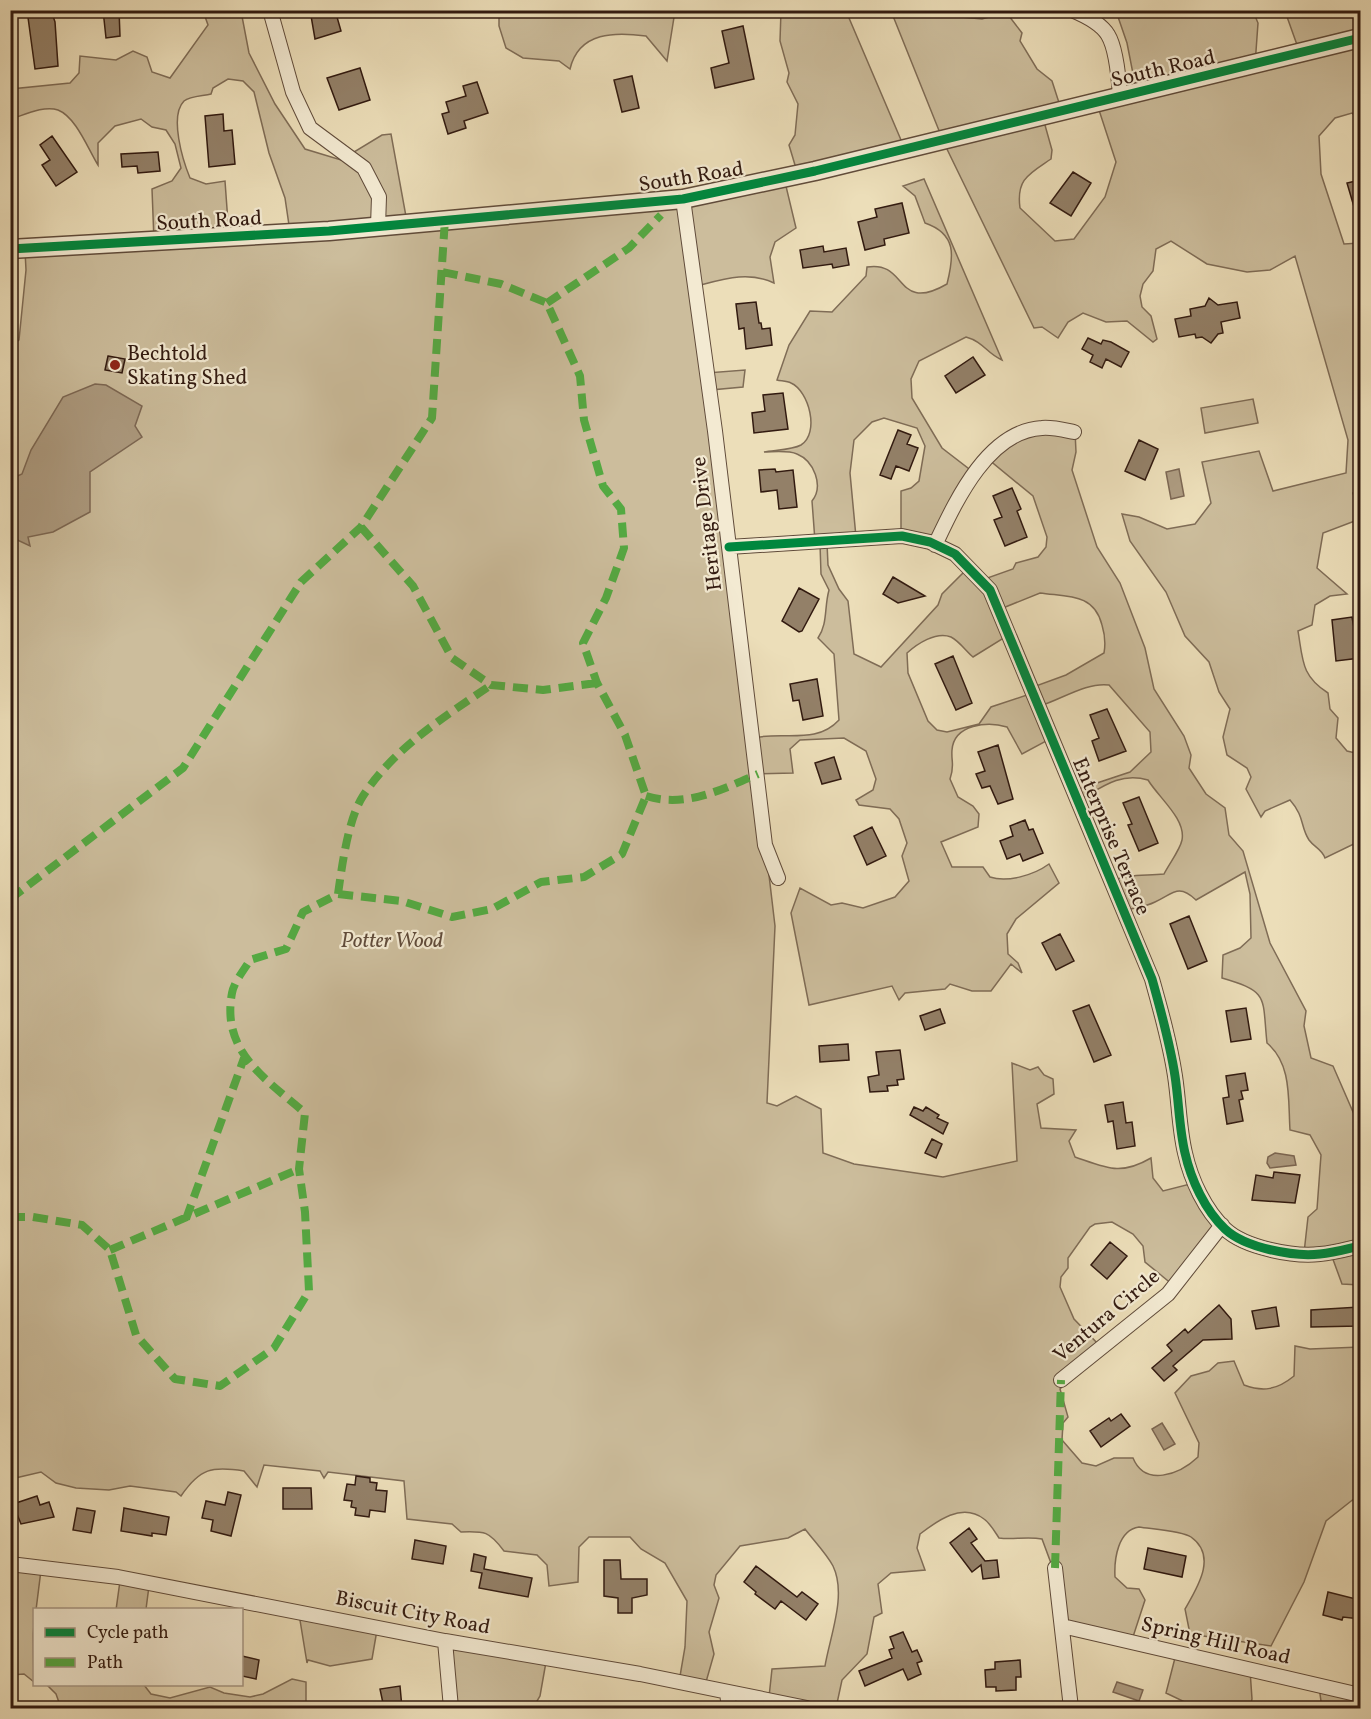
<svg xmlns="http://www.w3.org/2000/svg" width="1371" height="1719" viewBox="0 0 1371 1719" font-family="Vollkorn,serif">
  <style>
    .green { fill: #ccbd9c; stroke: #7f6c56; stroke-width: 1.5; fill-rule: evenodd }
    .water { fill: #ad9b80; stroke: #7c6753; stroke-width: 1.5 }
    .building { fill: #938068; stroke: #321a10; stroke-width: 1.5 }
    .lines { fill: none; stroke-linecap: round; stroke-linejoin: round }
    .minor-casing { stroke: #604b3a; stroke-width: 16 }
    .tertiary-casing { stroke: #604b3a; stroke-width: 21 }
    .minor { stroke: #f3ead2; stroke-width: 14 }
    .tertiary { stroke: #f3ead2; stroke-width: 18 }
    .quiet { stroke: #54a942; stroke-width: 8; stroke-dasharray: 15 8; stroke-linecap: butt }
    .cycleway-casing { stroke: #f3ead2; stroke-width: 13 }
    .cycleway { stroke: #00873e; stroke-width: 9 }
    .poi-dot { fill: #8f2418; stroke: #f3ead2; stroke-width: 2 }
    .labels { text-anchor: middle; stroke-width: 4.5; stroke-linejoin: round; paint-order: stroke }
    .street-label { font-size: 21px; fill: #321a10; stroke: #f3ead2 }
    .poi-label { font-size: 21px; fill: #321a10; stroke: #f3ead2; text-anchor: start }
    .park-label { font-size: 21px; font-style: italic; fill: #604b3a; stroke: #f3ead2 }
  </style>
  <rect width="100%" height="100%" fill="#ecdeb9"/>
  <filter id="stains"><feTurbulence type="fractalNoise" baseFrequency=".00333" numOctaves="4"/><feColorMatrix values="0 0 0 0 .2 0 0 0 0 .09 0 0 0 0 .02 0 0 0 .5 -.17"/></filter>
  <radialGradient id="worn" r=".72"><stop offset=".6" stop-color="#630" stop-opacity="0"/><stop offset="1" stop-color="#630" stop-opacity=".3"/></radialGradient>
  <path class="green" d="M203,11H241L249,53L275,104L305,149L341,160L382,135L391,134L407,222L785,182L796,228L775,242L770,257L774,283C748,271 724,279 697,286L707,373L745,370L743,387L711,390L753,738C784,731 816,745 839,720L834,654L818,638C828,623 824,608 829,590L821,574L820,544L815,541L812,501C824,486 814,461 797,454C788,450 773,452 764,452C774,450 792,450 801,445C820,433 809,391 791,383C787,381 781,381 777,380L789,345L810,311L832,312L866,276L867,267C908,260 895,314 947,284C954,256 957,234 925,223L915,196L903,186L924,179L1002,360C986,353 984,342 966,337L919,361L911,379L912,398L942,448L973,472L936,541L901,535V491L911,488L919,481L925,446L917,428L884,418L872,422L854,440L850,473L856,537L827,543L828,565L839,589L848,601L854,654L881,667L938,605L942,594L967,569L982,580L1013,569L1016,563L1038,557L1046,547L1047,537L1033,496L988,459L1021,434L1075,431L1076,452L1072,470L1097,547L1120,583L1145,648L1154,689L1184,736L1191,755L1189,768L1206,794L1225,808L1229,835L1243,851L1270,943L1306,1011L1304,1026L1311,1058L1333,1066L1360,1128V1285L1342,1284L1331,1254L1304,1253L1308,1217L1317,1209L1321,1155L1310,1135L1290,1130C1288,1099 1292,1064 1267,1043C1262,997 1270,992 1222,978L1223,955L1240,948L1251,938L1250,894L1245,872L1196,900C1178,883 1173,894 1155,902C1145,907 1133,908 1123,911L1111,881C1128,874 1145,876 1164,874C1169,864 1180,850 1182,840C1186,819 1159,798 1148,780C1120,772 1102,787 1078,801L1073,791L1130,772L1151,752L1150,732L1109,685C1087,682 1062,699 1040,706L1050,739L1022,754L1007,727C988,721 954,724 952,750C951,762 955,765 950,779L958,797L973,806L979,814L978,827L941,842L952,867H983L990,877C1007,883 1034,875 1049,864L1059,883L1016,919L1007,934L1008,954L1018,963L1022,973L1011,964L991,991H972L950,984L945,989L905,993L899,1000L892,986L809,1005L791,913L800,888L831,905L842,903L863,908L895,897L909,881L902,856L907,843L899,819L890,809L859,805L856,800L873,790L876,779L866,751L844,738L800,740L790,749L793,773L757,774L775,926L767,1103L777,1106L796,1096L821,1109L823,1153L854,1164L943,1177L1017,1161L1012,1063L1030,1070L1038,1067L1044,1075L1053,1079L1054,1094L1037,1104L1041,1128L1076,1130L1069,1141L1075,1157C1107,1168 1120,1176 1151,1158L1153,1178L1163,1191L1190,1184L1216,1222L1173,1285L1145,1262L1143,1246L1133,1234L1112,1222L1095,1224L1090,1227L1068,1258V1268L1061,1277L1060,1287L1074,1319L1100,1346L1060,1389L1068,1417L1063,1423L1062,1440L1082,1463L1096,1466L1114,1458H1133C1145,1487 1179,1475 1198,1457L1199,1443L1175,1393L1191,1376L1209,1371L1218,1363L1234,1361L1244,1385C1263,1392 1277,1390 1294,1376L1295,1346L1310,1349L1360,1347V1494L1326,1521L1304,1582L1271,1646L1190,1634L1185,1609C1197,1588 1218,1556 1191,1537C1182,1531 1151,1529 1139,1527C1118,1530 1114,1559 1115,1577L1127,1588L1139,1589L1145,1600L1131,1643L1064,1629L1055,1574L1042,1539C1027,1536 1014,1540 999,1538C995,1532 990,1523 984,1519C962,1502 937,1521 920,1534L917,1548L925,1570L891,1573L878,1584L882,1613L874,1617L867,1654L842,1680L836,1708H728L726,1696L769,1697L772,1669L825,1666C830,1636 847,1595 833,1566C826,1553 814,1541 805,1529L788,1538L740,1546L716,1575L714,1585L719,1598L709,1632L714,1654L706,1682H679L685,1647L687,1601L665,1563L641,1549L630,1537H589L579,1547L578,1582L549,1586L547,1565L537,1555L504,1551C489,1531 485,1531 461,1532L452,1524L407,1519L404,1481L328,1472L324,1478L320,1471L264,1465L257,1487L244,1471C212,1466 200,1468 181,1496L176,1492L130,1486L109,1490L76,1488L56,1483L41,1472L11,1479V347L19,340L26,270L25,251L154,241L152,189L172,181L181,168L175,144L166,130L152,127L141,119L115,126L98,143V165C88,149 76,117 58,110C44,105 24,115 11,119V89L70,83L79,73L80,56L116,60L133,51L147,57L152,72L170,78L208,25ZM228,79L243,81L254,92L269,153L285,198L290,232L229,236L225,181L206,184L190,178C183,161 169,116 184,101C190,96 203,96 211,94L213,88ZM1040,593C1067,597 1094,593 1102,625C1105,635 1106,642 1104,653L1066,675L1033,687L1030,694L991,707L979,724L947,732L937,730L928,721L908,673L907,653C917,644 936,631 951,637C959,641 966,651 973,657L1007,636L998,610Z
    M499,11H675L667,61L646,36C616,32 579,31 570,69L559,61L523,58L506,48L499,26Z
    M781,11H846L904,147L798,175L789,145L795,135L798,104L787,82L789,73L780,41Z
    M891,11H946L951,16L982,19L1006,12L1022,33L1020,41L1037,69L1052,81L1062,112L1043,118L1052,150L1051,159C1029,174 1016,179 1020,208L1055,241L1074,239L1105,197L1116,162L1098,107L1137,94L1127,43L1116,11H1253L1258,23L1255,65L1301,56L1286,14L1287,11H1349L1360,19V121L1352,113L1335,118L1319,136L1321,174L1344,244L1360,243V491L1353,493L1360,519L1323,533L1317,568L1347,594L1330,596L1315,605L1312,625L1298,631C1303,660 1301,676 1328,693L1330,709L1338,718L1336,738L1347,751L1360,754V841L1325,858C1322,849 1314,847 1309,840C1300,826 1305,817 1290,800L1265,811L1261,817L1246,789L1251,777L1247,768L1227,755L1223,737L1230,709L1219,692L1209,662L1185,636L1166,592L1130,541L1122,514L1139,517L1167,529L1195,524L1211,503L1202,462L1259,451L1273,491L1346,473L1348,440L1295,256L1270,270L1247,272L1207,264L1171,241L1156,249L1153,271L1143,284L1140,296L1142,307L1151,316L1157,339L1153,342L1127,321L1106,322L1083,313L1068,322L1058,338L1042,327L1034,328L944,143Z
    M1253,399L1258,423L1205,433L1201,408Z
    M11,1565L41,1570L33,1634L34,1682L24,1674L11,1675Z
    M120,1581L149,1586L146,1609L116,1610Z
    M299,1614L377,1630L372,1659L330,1666L308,1660L307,1663Z
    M446,1643L546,1662L540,1696L533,1708H450Z
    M1176,1654L1250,1670L1252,1699L1250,1708H1189L1185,1702L1166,1693Z
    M292,1679L306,1682V1708H61L56,1694L47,1685H144L151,1694L170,1698L210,1687L224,1693L250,1697L263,1694Z
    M1319,1687L1360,1696V1708H1322Z"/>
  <path class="water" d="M95,384L106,385L142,406L135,426L142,437L90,472V512L53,532L28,537L30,546L11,537V479L22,474L31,450L63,397Z
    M1179,469L1184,496L1171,499L1166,472Z
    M1275,1153L1294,1156L1296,1165L1270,1168L1267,1163L1268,1157Z
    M1162,1423L1175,1444L1164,1450L1152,1429Z
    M1117,1682L1143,1690L1139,1701L1113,1692Z"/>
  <path class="building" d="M27,10H51L55,22L58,66L35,69Z
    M103,10H119L120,36L106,38Z
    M310,10H335L341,31L315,39Z
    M743,26L754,79L715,88L711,68L729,63L722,31Z
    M360,68L370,100L339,110L327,78Z
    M632,76L639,108L622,112L614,80Z
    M477,82L488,113L464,121L466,128L448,134L442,114L449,112L446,102L466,96L463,86Z
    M223,114L224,131L232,130L235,164L209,167L205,116Z
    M52,136L77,172L56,186L42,165L50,160L40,145Z
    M158,152L160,171L138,173L137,166L122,167L121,154Z
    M1073,172L1091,183L1071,216L1050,203Z
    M1360,180V217H1357L1347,183Z
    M902,203L909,233L884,239L885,245L865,250L858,222L877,217L875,209Z
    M823,246L824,252L846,248L849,265L833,268L832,264L803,268L800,250Z
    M1209,298L1218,305L1237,302L1240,318L1221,322L1223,333L1218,334L1211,343L1202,337L1196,338L1195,334L1179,337L1175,319L1191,316L1190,309L1205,306Z
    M756,302L759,323H761L762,329L770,328L772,345L746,349L744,328L739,329L736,304Z
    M1088,338L1101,344L1103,340L1111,342L1129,352L1121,367L1106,359L1102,368L1090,362L1093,355L1082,349Z
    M108,356L125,359L122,373L105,370Z
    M973,357L985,375L956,393L945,376Z
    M783,393L788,429L754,433L752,413L765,411L763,395Z
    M898,430L911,435L907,444L918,448L909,471L896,466L891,479L880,475Z
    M1139,440L1158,449L1145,480L1125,471Z
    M775,469L776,472L793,470L797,507L779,509L777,490L761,492L759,470Z
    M1012,488L1021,509L1017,511L1027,537L1005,546L994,520L1002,517L993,496Z
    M893,577L925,596L898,603L883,594Z
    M799,588L819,599L802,631L799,632L782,621Z
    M1352,617L1355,633L1358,632L1360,658L1336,661L1332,620Z
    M953,656L972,703L956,710L935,664Z
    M817,679L823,716L803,720L799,700L793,701L790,684Z
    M1107,709L1126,751L1099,761L1092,741L1099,738L1090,715Z
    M998,745L1013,799L998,804L990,786L982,788L976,774L985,771L978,752Z
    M834,757L841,779L822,784L815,763Z
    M1139,797L1158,843L1139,851L1128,825L1132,824L1123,803Z
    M1025,820L1029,830L1033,829L1043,853L1023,861L1020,854L1007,859L1000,841L1013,836L1010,826Z
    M872,827L886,856L867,865L854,836Z
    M1189,916L1207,961L1188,969L1170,924Z
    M1060,934L1074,961L1056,970L1042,943Z
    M1089,1005L1111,1055L1094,1062L1073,1011Z
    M1246,1008L1251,1039L1231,1042L1226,1011Z
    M940,1009L945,1023L925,1030L920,1016Z
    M848,1044L849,1060L820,1062L819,1046Z
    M900,1050L904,1079L897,1080L898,1085L887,1086L888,1091L870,1092L868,1077L879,1075L876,1052Z
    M1245,1073L1248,1090L1241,1091L1243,1099L1239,1100L1243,1121L1227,1124L1223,1098L1229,1097L1226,1076Z
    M1123,1102L1126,1123L1132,1122L1135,1146L1117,1149L1113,1121L1108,1122L1105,1105Z
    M914,1107L923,1111L926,1107L939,1115L937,1118L948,1123L943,1134L910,1115Z
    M932,1139L942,1144L936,1158L925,1153Z
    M1274,1172L1300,1175L1295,1203L1252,1200L1256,1175L1273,1178Z
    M1110,1242L1127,1256L1107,1279L1091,1265Z
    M1219,1305L1231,1319L1232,1339L1203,1340L1173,1366L1177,1370L1164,1381L1152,1368L1172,1351L1167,1345L1185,1329L1188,1333Z
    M1276,1307L1279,1326L1256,1329L1252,1311Z
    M1359,1307V1326L1311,1327V1310Z
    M1121,1414L1130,1426L1101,1447L1090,1431L1109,1418L1111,1421Z
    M356,1476L370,1478V1482L377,1483L376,1490L387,1491L385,1512L370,1510L369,1517L355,1515L356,1508L351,1507L352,1501L344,1500L347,1484L355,1485Z
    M283,1488H311L312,1509H283Z
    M228,1492L241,1495L231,1536L211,1531L213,1520L202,1518L206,1501L225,1505Z
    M37,1496L40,1505L49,1502L54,1517L21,1524L13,1504Z
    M77,1508L95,1511L91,1533L73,1530Z
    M124,1508L169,1517L166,1535L152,1533V1536L121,1531Z
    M969,1528L977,1539L971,1543L985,1561L997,1560L999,1577L983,1579L981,1565L972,1572L950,1543Z
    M415,1540L446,1546L443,1564L412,1559Z
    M1148,1548L1186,1556L1182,1577L1144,1569Z
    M474,1554L486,1557L484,1569L532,1578L528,1597L479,1588L482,1573L471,1571Z
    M604,1560H620L621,1579H647V1595L632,1598V1613H618V1598L604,1596Z
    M756,1566L797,1597L802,1592L818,1604L806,1620L781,1601L775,1609L755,1594L756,1592L744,1582Z
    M1328,1592L1360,1600V1619L1343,1617L1342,1620L1323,1615Z
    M903,1632L912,1652L917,1650L922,1661L917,1663L921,1674L908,1680L903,1669L865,1686L859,1671L892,1658L889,1650L894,1648L890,1637Z
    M242,1656L259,1660L256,1679L242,1676Z
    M1020,1660L1021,1677H1016V1690L996,1691V1687H986L985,1670L995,1669V1662Z
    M400,1686L402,1708H384L380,1689Z"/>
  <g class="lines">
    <g class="minor-casing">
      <path id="minor" d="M270,10L293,92L310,128L364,168L379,197L378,226
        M1072,10C1084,15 1101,23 1108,35C1116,48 1119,81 1120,96
        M683,199L715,431L765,845L778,878
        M935,545C955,503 987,431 1042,428C1052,427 1064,430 1074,432
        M729,547L902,536L930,542L955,554L990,590L1152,979C1161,1011 1170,1043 1175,1076C1179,1102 1179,1128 1185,1153C1191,1180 1205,1210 1225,1229C1245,1248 1294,1257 1320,1254C1334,1253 1347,1249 1360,1246
        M1061,1380L1168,1294L1222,1225
        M10,1564L118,1577L445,1641L640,1674L807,1708
        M1055,1568L1071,1708
        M1062,1626L1360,1695
        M445,1641L451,1708
        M727,1693L729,1708"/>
    </g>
    <g class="tertiary-casing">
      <path id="tertiary" d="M10,249L329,231L683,199L815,171L1360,38"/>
    </g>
    <use href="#minor" class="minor"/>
    <use href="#tertiary" class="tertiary"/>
    <path class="quiet" d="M547,303L629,248L661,215
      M361,527L413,586L452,658L491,685L543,690L597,683
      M646,796C685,808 721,790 758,774
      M338,894C342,866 348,819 363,796C394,748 444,717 491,685
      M10,899L183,768L301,582L361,527L432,418L445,219
      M10,1217H33L82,1225L110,1250L136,1335L175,1379L220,1386L274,1348L309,1291L305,1212L299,1169L305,1113C266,1079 221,1052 232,993C234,982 244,970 250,960L286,949L303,912L338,894L402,901L452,917L492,909L541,882L584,877L622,854L646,796L625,735L597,683L583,643L606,598L624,548L621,509L603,486L584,420L580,376L547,303L501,284L442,272
      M186,1219L244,1058
      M110,1250L299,1169
      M1055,1568L1061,1380"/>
    <g class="cycleway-casing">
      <path id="cycleway" d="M10,249L329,231L683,199L815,171L1360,38
        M729,547L902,536L930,542L955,554L990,590L1152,979C1161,1011 1170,1043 1175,1076C1179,1102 1179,1128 1185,1153C1191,1180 1205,1210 1225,1229C1245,1248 1294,1257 1320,1254C1334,1253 1347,1249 1360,1246"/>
    </g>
    <use href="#cycleway" class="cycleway"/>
  </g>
  <circle class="poi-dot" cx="115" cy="365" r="6"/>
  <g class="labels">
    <g class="street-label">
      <text transform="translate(1163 68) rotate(-13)" y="7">South Road</text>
      <text transform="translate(691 176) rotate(-9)" y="7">South Road</text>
      <text transform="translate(209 220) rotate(-3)" y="7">South Road</text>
      <text transform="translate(706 524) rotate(-97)" y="7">Heritage Drive</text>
      <text transform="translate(1112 836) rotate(67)" y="7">Enterprise Terrace</text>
      <text transform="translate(1106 1315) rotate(-40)" y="7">Ventura Circle</text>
      <text transform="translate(413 1612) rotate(11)" y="7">Biscuit City Road</text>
      <text transform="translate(1216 1640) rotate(13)" y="7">Spring Hill Road</text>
    </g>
    <g class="poi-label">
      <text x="127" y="360">Bechtold<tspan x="127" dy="24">Skating Shed</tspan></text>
    </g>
    <g class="park-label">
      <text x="392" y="947">Potter Wood</text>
    </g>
  </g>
  <rect width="1371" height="1719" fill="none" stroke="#ecdeb9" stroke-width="36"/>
  <rect x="12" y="12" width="1347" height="1695" fill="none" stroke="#321a10" stroke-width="3"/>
  <rect x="18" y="18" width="1335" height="1683" fill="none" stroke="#321a10" stroke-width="1.5"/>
  <rect x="33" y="1608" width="210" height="78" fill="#f3ead2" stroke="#a69784" stroke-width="1.5"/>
  <rect x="45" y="1628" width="30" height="9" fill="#00873e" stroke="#a69784" stroke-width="1.5"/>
  <text x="87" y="1638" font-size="18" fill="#321a10">Cycle path</text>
  <rect x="45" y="1658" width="30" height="9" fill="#54a942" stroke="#a69784" stroke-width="1.5"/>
  <text x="87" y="1668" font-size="18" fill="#321a10">Path</text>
  <rect width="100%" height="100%" filter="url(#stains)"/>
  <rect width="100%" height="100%" fill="url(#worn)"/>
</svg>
